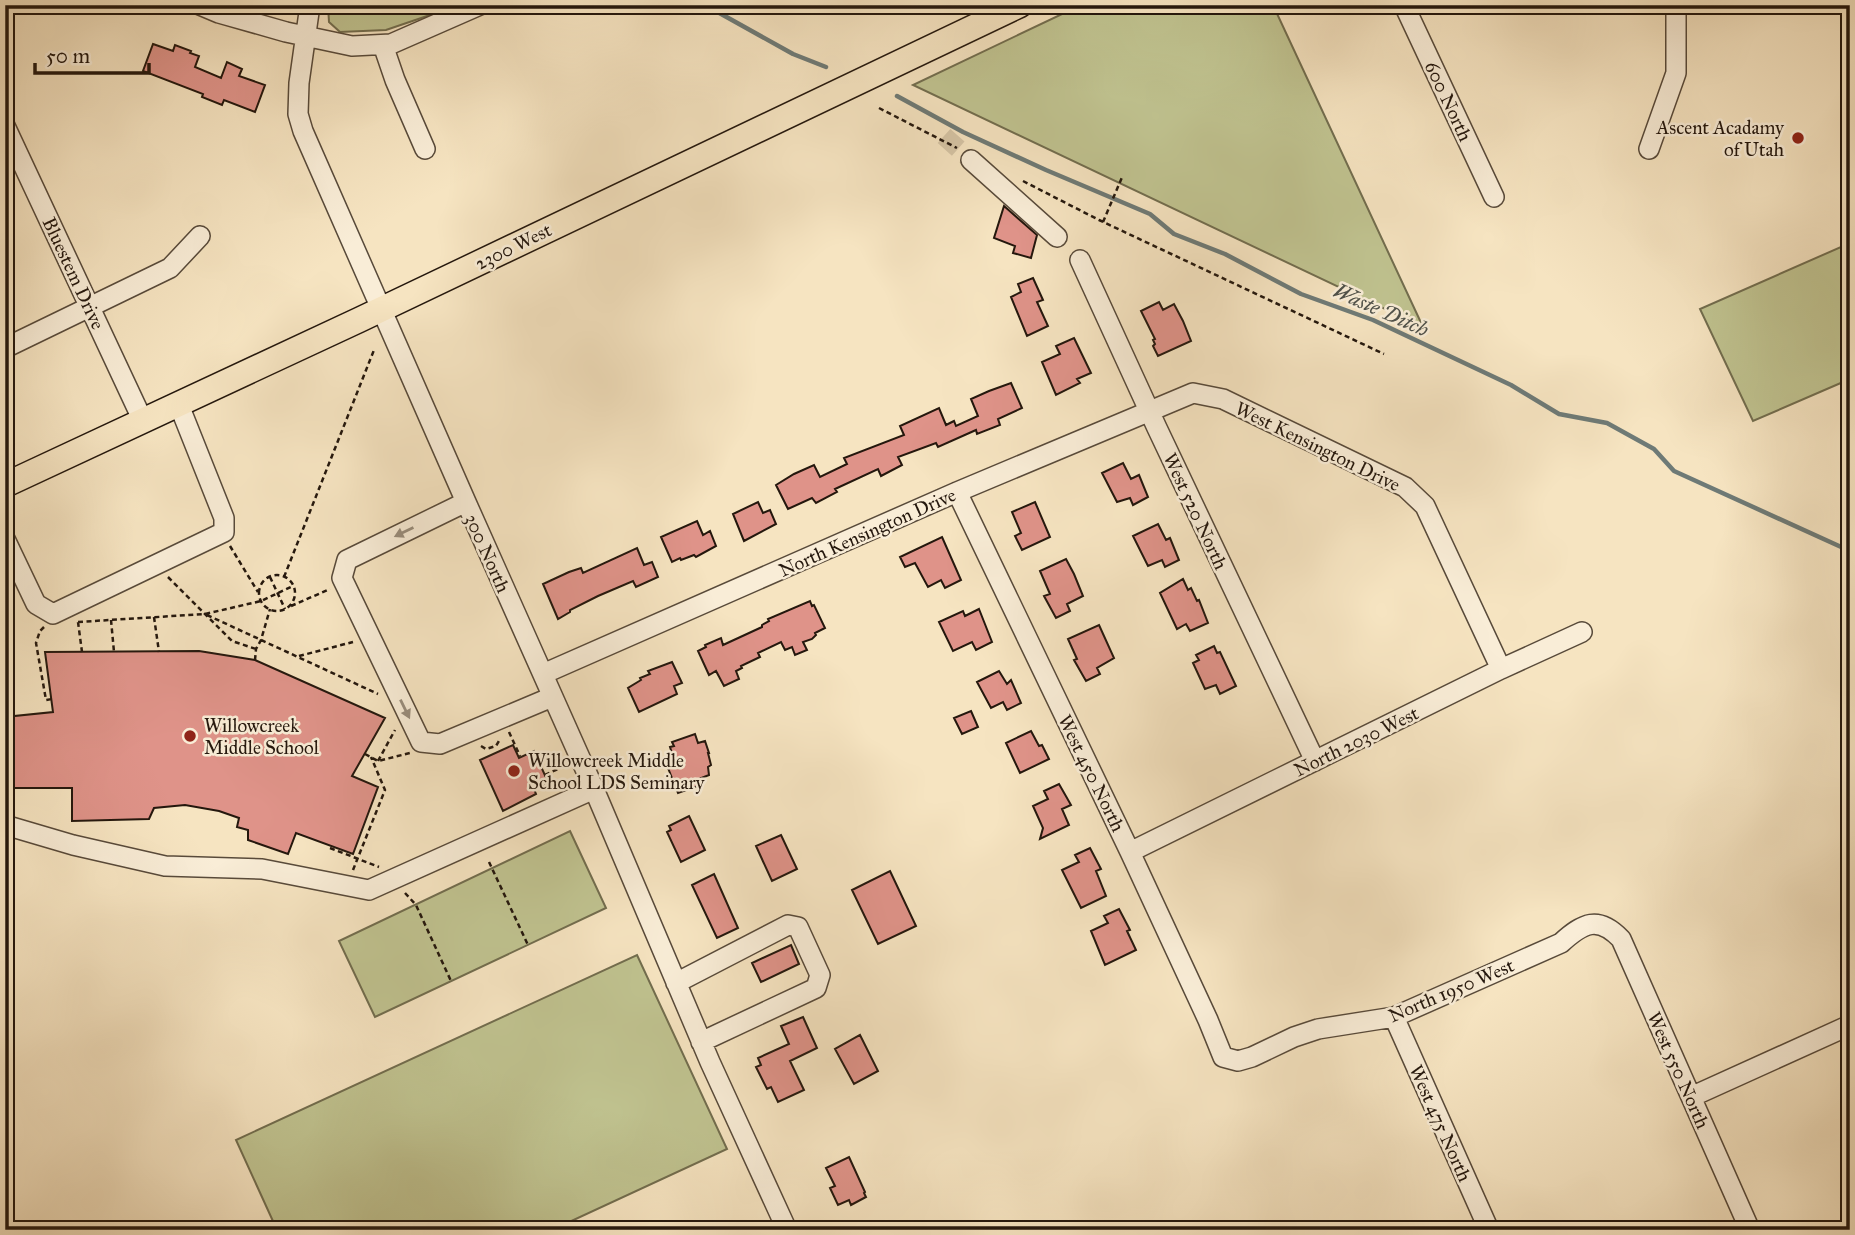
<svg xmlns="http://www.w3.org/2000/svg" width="1855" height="1235" viewBox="0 0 1855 1235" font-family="'IM FELL Great Primer',serif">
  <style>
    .green { fill: #c0c390; stroke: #726d4e; stroke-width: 2 }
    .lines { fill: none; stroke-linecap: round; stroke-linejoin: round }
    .stream { stroke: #6e7a76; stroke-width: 4.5 }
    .building { fill: #df9389; stroke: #24170d; stroke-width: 2 }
    .minor-tunnel { stroke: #d6c5a6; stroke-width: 19; stroke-dasharray: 19 10; stroke-linecap: butt }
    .minor-casing { stroke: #584a3a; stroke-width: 22 }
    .major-casing { stroke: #24170d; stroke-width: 27 }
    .path { stroke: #24170d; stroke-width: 2.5; stroke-dasharray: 5 3.5; stroke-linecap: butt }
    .minor { stroke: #f9edd7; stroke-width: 19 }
    .major { stroke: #f6e4c1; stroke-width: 24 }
    .oneway { fill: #998d7c }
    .poi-dot { fill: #8f2418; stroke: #f9edd7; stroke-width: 2.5 }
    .labels { text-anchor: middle; stroke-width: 5; stroke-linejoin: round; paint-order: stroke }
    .street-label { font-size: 19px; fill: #24170d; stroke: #f9edd7 }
    .poi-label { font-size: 19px; fill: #24170d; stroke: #f9edd7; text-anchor: start }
    .water-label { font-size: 21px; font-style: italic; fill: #4f514a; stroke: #f9edd7 }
  </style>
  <rect width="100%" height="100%" fill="#f6e4c1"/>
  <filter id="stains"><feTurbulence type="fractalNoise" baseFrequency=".00286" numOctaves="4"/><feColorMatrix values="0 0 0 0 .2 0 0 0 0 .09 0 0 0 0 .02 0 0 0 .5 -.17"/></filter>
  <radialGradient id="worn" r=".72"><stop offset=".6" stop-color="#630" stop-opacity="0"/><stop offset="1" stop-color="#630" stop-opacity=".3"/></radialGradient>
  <path class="green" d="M328,5H453L433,14L386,30L340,32L329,22Z
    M1081,5H1273L1423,327L913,85Z
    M1850,243V379L1753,421L1700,309Z
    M570,831L606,908L375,1017L339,941Z
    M637,955L727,1149L552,1230H277L236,1140Z"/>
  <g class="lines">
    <path class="stream" d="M705,5L793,54L826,67
      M897,96L963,132L1046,170L1150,214L1174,234L1225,254L1301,294L1373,320L1511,385L1559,414L1607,423L1654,449L1674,471L1850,551"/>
  </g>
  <path class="building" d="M153,44L173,51L175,45L191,51L190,53L199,56L195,67L221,78L227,62L242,69L239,76L265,85L255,112L224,100L222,105L202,97L203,94L143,71Z
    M1004,206L1037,235L1031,258L1013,253L1015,246L994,238Z
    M1033,278L1043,300L1037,302L1048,326L1027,336L1011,297L1021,292L1018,284Z
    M1159,302L1163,310L1174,304L1183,321L1191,341L1158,356L1153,346L1155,344L1153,340L1155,339L1141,311Z
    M1074,338L1091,373L1077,379L1080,383L1056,395L1042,362L1060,354L1056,346Z
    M1011,383L1022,408L998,419L1000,425L977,434L976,430L938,447L936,443L898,457L902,465L881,476L878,469L835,489L837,492L816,503L812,498L788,509L776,485L794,474L814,465L820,477L847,464L844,458L904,435L900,426L939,408L946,425L954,421L956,426L978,416L971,399L989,391Z
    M1123,463L1131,479L1139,475L1148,497L1133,505L1130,498L1117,502L1102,473Z
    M758,502L763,513L770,510L776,524L744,541L733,514Z
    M1035,502L1050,537L1022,550L1015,536L1021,533L1012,512Z
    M697,521L703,535L710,531L716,546L696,557L694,555L681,560L680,558L672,562L661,537Z
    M1158,524L1166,540L1170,538L1179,560L1165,567L1162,560L1148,566L1133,536Z
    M942,537L961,580L945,588L941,580L928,587L915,563L905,567L900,557Z
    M637,548L644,565L652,562L658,577L636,587L633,581L598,596L570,610V612L558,619L543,584L569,572L581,568L583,573Z
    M1066,559L1074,574L1083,596L1067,604L1070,611L1056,618L1044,596L1050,594L1040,571Z
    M1183,579L1188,590L1191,588L1197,601L1199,600L1208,623L1190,631L1186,624L1177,629L1160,593Z
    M810,601L812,606L814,605L825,628L815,633L816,635L812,639L803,642L807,650L795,655L792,647L785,650L781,642L758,653L760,657L741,666L742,668L736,671L739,679L724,686L716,671L709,675L698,651L706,647L705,645L721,638L723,645L762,627V625L769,621L768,619Z
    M979,609L992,642L976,650L972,642L953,651L939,622L963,611L965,616Z
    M1099,625L1114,658L1097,668L1100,674L1086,681L1074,660L1077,659L1068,639Z
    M1214,646L1217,653L1220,652L1236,686L1220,694L1216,685L1205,689L1193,663L1199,660L1196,655Z
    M199,651L255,660L385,718L352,776L378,787L353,854L296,833L288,854L248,840V830L237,827L239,818L219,811L185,805L154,808L149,819L72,821V788H5V717L53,712L45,652Z
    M672,662L682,683L674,686L677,694L639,712L628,688L641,680L640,678L650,674L648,671Z
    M999,671L1007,684L1011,680L1021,703L1007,710L1003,702L991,708L977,682Z
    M971,711L978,727L962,734L954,718Z
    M1031,731L1039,746L1042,745L1049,759L1020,773L1006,743Z
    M695,734L698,743L705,741L709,753H708L711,765L708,767L709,775L696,780L698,786L678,793L668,768L676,766L670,747L674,746L672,742Z
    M513,745L519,758L534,751L548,782L534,789L536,794L503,811L480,760Z
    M1059,784L1071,805L1062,809L1069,825L1040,839L1043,828L1033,806L1048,799L1044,791Z
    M689,816L705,850L681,862L667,832L671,830L669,826Z
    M781,835L797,869L772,881L756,846Z
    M1090,848L1101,869L1096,871L1106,896L1081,908L1062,870L1079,862L1075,855Z
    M890,871L916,926L878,944L852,890Z
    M714,874L738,928L717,938L692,885Z
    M1119,909L1130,930L1127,931L1136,950L1105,965L1091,931L1108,923L1104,916Z
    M791,945L799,964L761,982L752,963Z
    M803,1017L817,1048L790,1061L804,1090L778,1102L771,1087L767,1089L756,1067L761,1065L758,1058L789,1044L781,1026Z
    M860,1035L878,1071L854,1084L835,1049Z
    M849,1157L865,1192L864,1193L866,1197L851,1205L849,1200L838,1205L830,1188L835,1186L826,1168Z"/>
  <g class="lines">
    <path class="minor-tunnel" d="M944,136L971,160"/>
    <g class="minor-casing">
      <path id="minor" d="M200,5L219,13L286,32L352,46L391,44L480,5
        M310,5L299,83L298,114L303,131L466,502L594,789L710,1062L787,1230
        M1404,5L1494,197
        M383,45L395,80L425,149
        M5,126L143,421
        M1649,149L1676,73V9L1674,5
        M971,160L1057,237
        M1080,260L1157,428L1315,761
        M5,348L170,268L200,236
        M957,492L1130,852L1208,1020L1223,1057L1238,1061L1252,1057L1294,1037L1318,1029L1394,1017L1561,943C1583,923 1598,915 1621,939L1750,1230
        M466,502L347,560L342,578L421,742L440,744L552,697
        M5,539L36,604L53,614L224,532V518L179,405
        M543,674L957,492L1193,393L1223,399L1405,487L1425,506L1501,669
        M5,825L73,845L165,866L262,869L369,890L594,789
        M1130,852L1501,669L1582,632
        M676,983L788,925L798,927L820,975L816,988L701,1042
        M1394,1017L1489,1230
        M1691,1097L1850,1025"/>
    </g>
    <g class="major-casing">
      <path id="major" d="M5,485L359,320L1020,5"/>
    </g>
    <path class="path" d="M879,108L957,148
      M1023,181L1099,220L1384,354
      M1103,222L1123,175
      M230,546L258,592
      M259 593a18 18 0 1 1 36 0a18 18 0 1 1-36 0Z
      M168,577L232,641L256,649
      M270,577L285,609
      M284,577L374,350
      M291,606L330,589
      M207,615L378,694
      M154,617L159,652
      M111,620L114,652
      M78,622L205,614L261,601L293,586
      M78,622L82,652
      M44,627L40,631L36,643L46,700L52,699
      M299,656L353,642
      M255,660L256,649L261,640L270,609
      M509,732L520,756
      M481,746L486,749L496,746L500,739
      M365,754L378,761L410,753
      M378,761L395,730
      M545,775L562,767
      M330,848L379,867
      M489,862L528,945
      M353,870L385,790L371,757
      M405,893L416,905L451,981"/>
    <use href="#minor" class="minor"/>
    <use href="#major" class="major"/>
  </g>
  <defs><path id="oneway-solid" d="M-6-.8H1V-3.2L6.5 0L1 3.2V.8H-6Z" transform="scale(1.75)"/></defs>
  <g class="oneway">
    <use href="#oneway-solid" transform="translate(404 532) rotate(154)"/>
    <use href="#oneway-solid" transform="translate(405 709) rotate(64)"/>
  </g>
  <g class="poi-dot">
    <circle cx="1798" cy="138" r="7"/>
    <circle cx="190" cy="736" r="7"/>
    <circle cx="514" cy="771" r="7"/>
  </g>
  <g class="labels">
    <g class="street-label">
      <text transform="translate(1449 101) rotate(65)" y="7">600 North</text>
      <text transform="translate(513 246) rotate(-26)" y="7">2300 West</text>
      <text transform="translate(74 273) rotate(65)" y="7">Bluestem Drive</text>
      <text transform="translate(1318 446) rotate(26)" y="7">West Kensington Drive</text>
      <text transform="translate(1196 511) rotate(65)" y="7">West 520 North</text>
      <text transform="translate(867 532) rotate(-24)" y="7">North Kensington Drive</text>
      <text transform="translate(488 553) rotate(66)" y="7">300 North</text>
      <text transform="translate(1356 741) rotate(-26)" y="7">North 2030 West</text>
      <text transform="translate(1092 773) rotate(64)" y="7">West 450 North</text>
      <text transform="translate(1451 990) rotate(-23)" y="7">North 1950 West</text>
      <text transform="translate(1679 1070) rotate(66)" y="7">West 550 North</text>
      <text transform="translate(1441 1123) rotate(66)" y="7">West 475 North</text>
    </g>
    <g class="poi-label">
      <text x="1784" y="134" text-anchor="end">Ascent Acadamy<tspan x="1784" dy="22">of Utah</tspan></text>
      <text x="204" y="732">Willowcreek<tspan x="204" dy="22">Middle School</tspan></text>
      <text x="528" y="767">Willowcreek Middle<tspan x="528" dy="22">School LDS Seminary</tspan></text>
    </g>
    <g class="water-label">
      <text transform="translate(1381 310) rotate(24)" y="7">Waste Ditch</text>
    </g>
  </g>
  <rect width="1855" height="1235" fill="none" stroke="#f6e4c1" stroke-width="28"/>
  <rect x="7" y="7" width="1841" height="1221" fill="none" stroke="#24170d" stroke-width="3.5"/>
  <rect x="14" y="14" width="1827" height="1207" fill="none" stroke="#24170d" stroke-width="2"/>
  <path d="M35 63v10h114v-10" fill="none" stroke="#24170d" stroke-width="3.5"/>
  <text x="46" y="63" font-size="21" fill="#24170d" stroke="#f9edd7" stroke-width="5" paint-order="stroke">50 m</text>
  <rect width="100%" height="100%" filter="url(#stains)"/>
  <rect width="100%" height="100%" fill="url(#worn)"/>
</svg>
